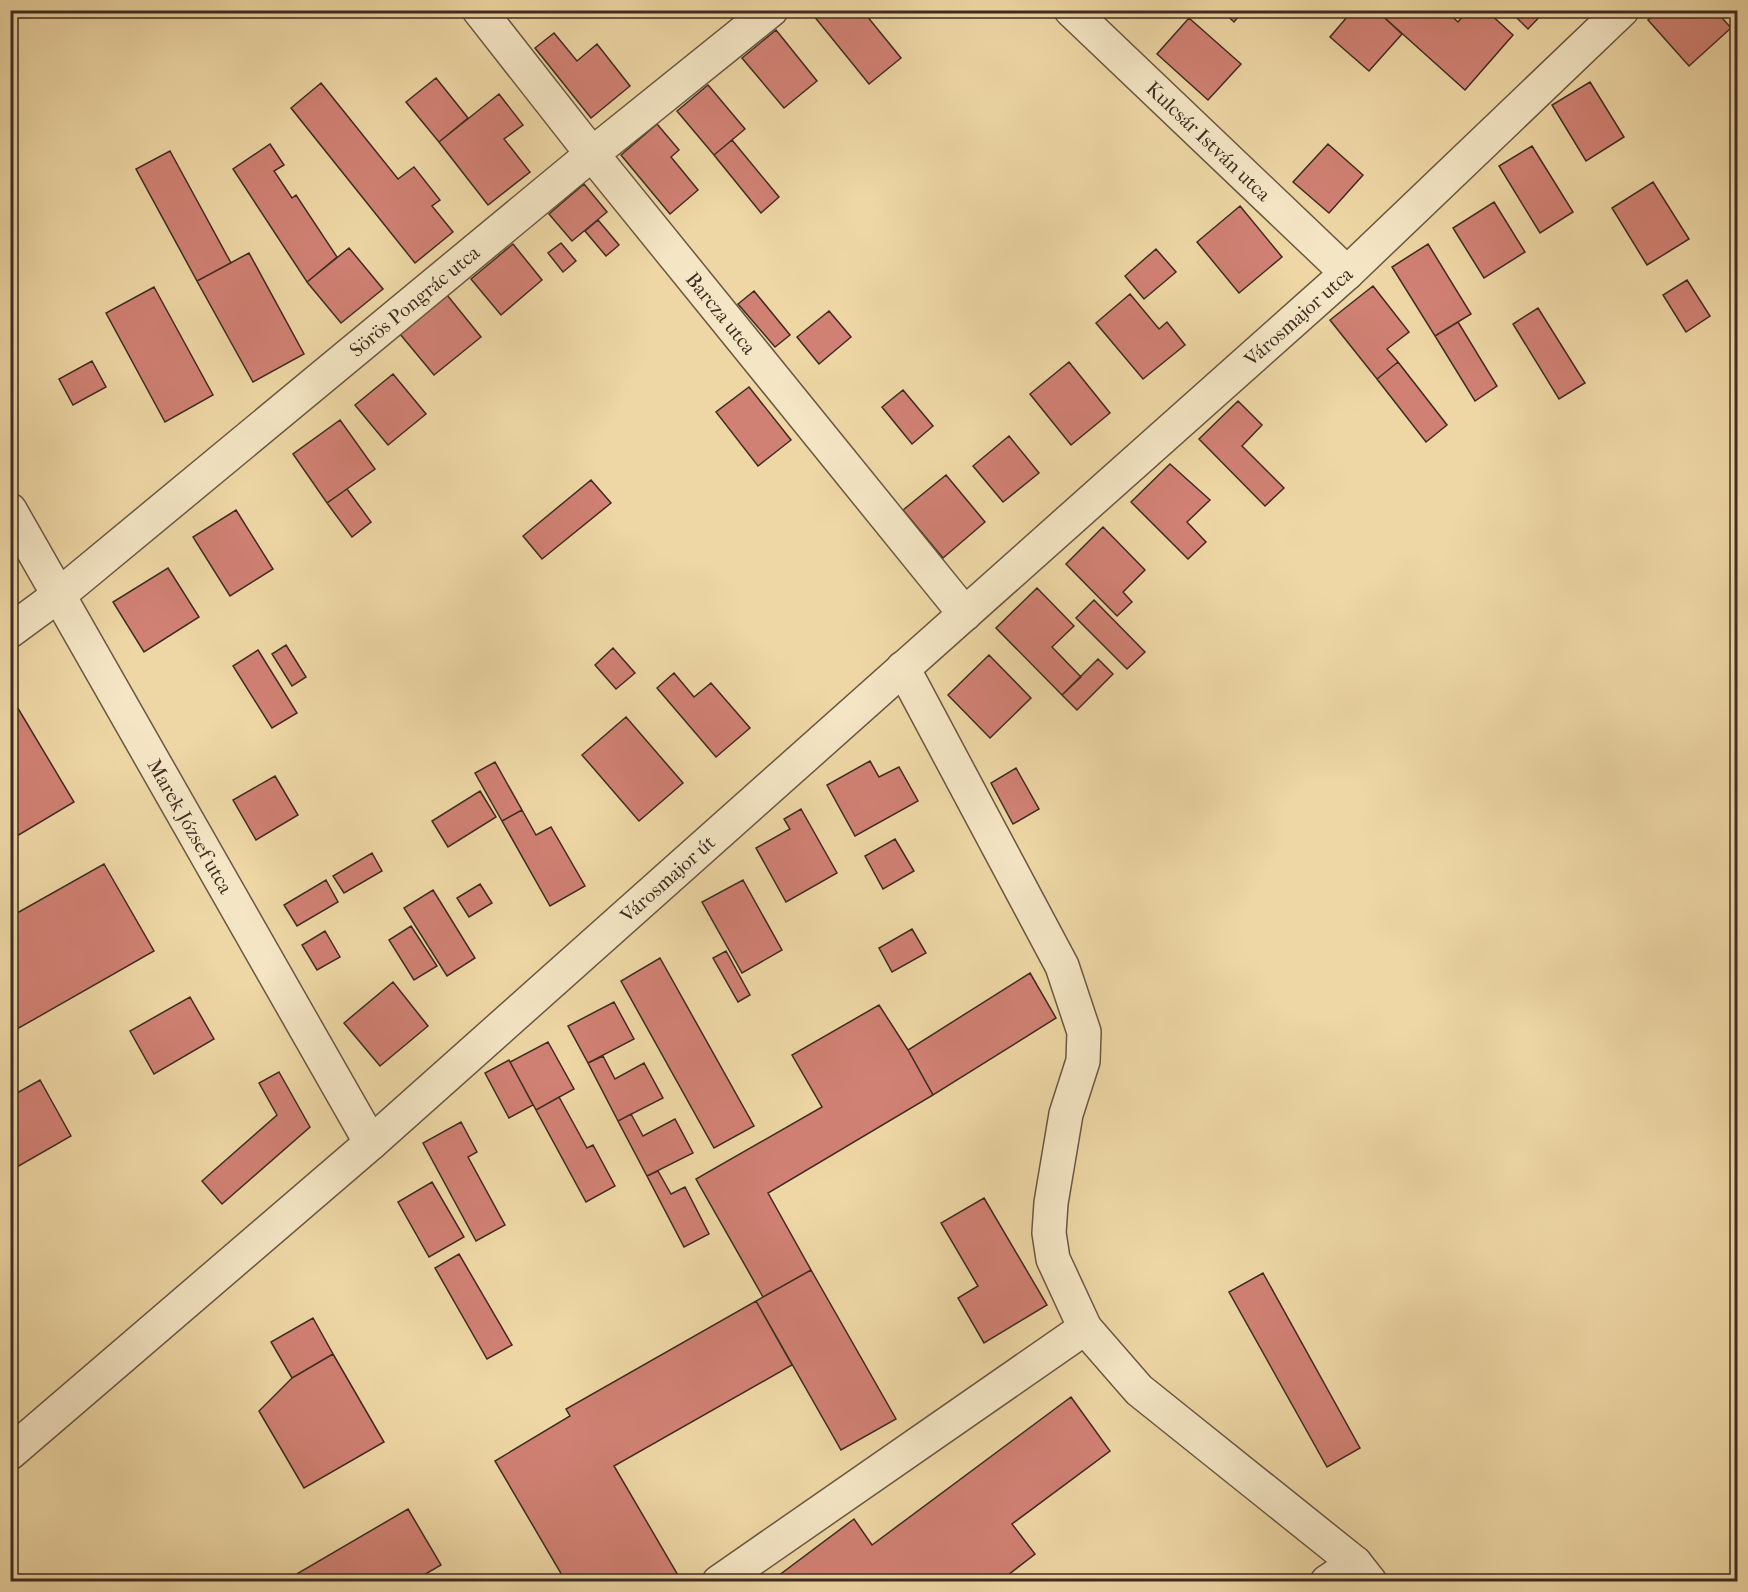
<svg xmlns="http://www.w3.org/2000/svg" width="1748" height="1592" viewBox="0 0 1748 1592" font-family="'IM FELL French Canon',serif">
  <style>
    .building { fill: #d18174; stroke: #3e2c22; stroke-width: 1.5 }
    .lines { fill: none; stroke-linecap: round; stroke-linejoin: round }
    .minor-casing { stroke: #6a5743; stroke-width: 36 }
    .minor { stroke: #f4e5c4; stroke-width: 33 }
    .labels { text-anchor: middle; stroke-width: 4.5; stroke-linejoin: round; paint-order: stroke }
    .street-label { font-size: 20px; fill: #3e2c22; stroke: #f4e5c4 }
  </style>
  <rect width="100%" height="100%" fill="#eed7a5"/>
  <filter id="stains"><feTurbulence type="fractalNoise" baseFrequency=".00333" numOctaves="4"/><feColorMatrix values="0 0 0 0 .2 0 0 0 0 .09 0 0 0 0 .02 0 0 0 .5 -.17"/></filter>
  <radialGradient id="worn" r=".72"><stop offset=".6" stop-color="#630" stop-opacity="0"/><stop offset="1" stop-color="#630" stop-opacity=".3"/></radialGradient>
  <path class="building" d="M809,10H862L901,58L869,84Z
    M1221,10H1244L1234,22Z
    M1353,10H1376L1402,34L1369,71L1330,37Z
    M1376,10H1445L1458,22L1468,10H1486L1513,35L1465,90Z
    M1509,10H1546L1528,29Z
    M1659,10H1715L1731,28L1689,66L1648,20Z
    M1189,18L1241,64L1208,100L1157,54Z
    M776,30L817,81L784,108L742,58Z
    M554,33L577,61L597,44L630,86L591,118L535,48Z
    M436,78L468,118L439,142L406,102Z
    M1590,82L1624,137L1586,161L1552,105Z
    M321,83L398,179L414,167L440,200L432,206L453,232L415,263L291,108Z
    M708,85L745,129L714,155L677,111Z
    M499,94L523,125L504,139L530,172L488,205L439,142Z
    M657,124L679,150L671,157L698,190L670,214L621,155Z
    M732,140L779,197L761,213L714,155Z
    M270,144L284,165L274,171L292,198L296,195L337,257L307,282L233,169Z
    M1328,144L1363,175L1329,213L1293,182Z
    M1532,146L1573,212L1540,233L1499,166Z
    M170,151L231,263L197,281L136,169Z
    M1653,182L1689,239L1647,265L1612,208Z
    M584,184L607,212L572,241L549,214Z
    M1494,202L1525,252L1484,278L1453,228Z
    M1240,206L1282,257L1239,293L1197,242Z
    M598,220L619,245L606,256L585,231Z
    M561,243L576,261L563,272L548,253Z
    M513,244L542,280L501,315L471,279Z
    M1428,244L1471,314L1435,336L1392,267Z
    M349,248L383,289L341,323L307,282Z
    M1156,249L1176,272L1144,299L1125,276Z
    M249,253L304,354L253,382L197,281Z
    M1687,280L1710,316L1686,332L1663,295Z
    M1373,286L1409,332L1387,349L1398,362L1377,379L1330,320Z
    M154,287L213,395L165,422L106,313Z
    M754,291L790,335L775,347L738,304Z
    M1130,294L1159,329L1167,322L1185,345L1143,379L1096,323Z
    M447,295L481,337L434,375L400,334Z
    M1538,308L1585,383L1559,399L1513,324Z
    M829,311L851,337L819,364L797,337Z
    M1458,322L1497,386L1475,401L1435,336Z
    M92,361L106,387L73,405L59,379Z
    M1069,362L1110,413L1071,445L1030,394Z
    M1398,362L1447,425L1426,442L1377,379Z
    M393,374L426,414L388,445L355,405Z
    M749,387L791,440L758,466L716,412Z
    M903,390L933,426L912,444L882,407Z
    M1238,401L1262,425L1242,446L1284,488L1265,506L1199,439Z
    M340,420L375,469L327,503L293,454Z
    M1009,436L1039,473L1003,502L973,466Z
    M1170,464L1210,500L1187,522L1206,542L1188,559L1131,502Z
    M946,475L985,522L943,558L903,510Z
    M591,480L611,503L542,559L523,536Z
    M347,489L371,522L352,537L327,503Z
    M236,510L273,569L230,596L193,537Z
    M1103,527L1145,570L1123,592L1132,602L1117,616L1066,564Z
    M168,568L199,617L144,652L113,602Z
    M1037,588L1074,626L1052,647L1081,677L1062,695L996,628Z
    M1094,600L1145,652L1127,669L1076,618Z
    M286,645L306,677L292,686L272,654Z
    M613,648L635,673L616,689L595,665Z
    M258,650L297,713L272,728L233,666Z
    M989,655L1031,698L990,738L948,695Z
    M1098,659L1113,674L1077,710L1062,695Z
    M674,673L694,697L711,683L750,728L716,757L657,688Z
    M10,695L74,802L17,836L10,825Z
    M626,717L683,783L639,821L582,755Z
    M870,761L879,777L899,767L918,801L855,836L827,785Z
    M495,762L522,810L502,821L475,773Z
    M1016,768L1039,809L1013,824L991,783Z
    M275,776L298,815L256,840L233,800Z
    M480,791L496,817L448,847L432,821Z
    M801,809L837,873L786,902L756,848L790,829L784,819Z
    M522,810L536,835L551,827L585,886L550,906L502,821Z
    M895,839L914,871L883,889L865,856Z
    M372,853L382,871L344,893L333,876Z
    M104,864L154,951L10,1033V917Z
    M326,880L338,902L297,926L284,905Z
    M743,880L782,950L742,973L702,902Z
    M480,884L492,903L469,917L457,898Z
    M433,890L475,958L447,976L404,908Z
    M411,926L437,966L414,980L389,940Z
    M912,929L926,953L892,972L879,948Z
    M325,931L340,957L317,970L302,945Z
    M726,951L750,995L738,1002L713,958Z
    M660,958L754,1126L714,1148L621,981Z
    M1030,973L1056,1018L933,1095L908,1050Z
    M393,982L428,1026L380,1066L344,1023Z
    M190,997L214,1039L154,1074L130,1031Z
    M614,1002L634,1039L588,1063L568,1026Z
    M879,1005L908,1050L933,1095L768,1193L811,1270L763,1297L696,1179L822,1107L792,1055Z
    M548,1042L574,1089L536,1110L510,1062Z
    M603,1056L615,1079L644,1063L663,1098L618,1121L588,1063Z
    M509,1060L533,1105L509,1118L485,1073Z
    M279,1072L310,1127L222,1204L202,1181L277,1115L259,1083Z
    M40,1080L71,1136L10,1171V1097Z
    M559,1097L587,1148L593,1145L615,1186L586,1202L536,1110Z
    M631,1114L643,1136L675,1119L693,1153L647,1176L618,1121Z
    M461,1122L477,1152L468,1157L505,1225L476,1241L423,1143Z
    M658,1171L671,1194L685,1187L709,1234L684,1247L647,1176Z
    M432,1182L464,1237L429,1257L398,1202Z
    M984,1198L1047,1305L984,1343L958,1298L978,1286L941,1223Z
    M459,1254L512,1345L487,1359L435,1268Z
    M811,1270L896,1419L841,1450L756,1301Z
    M1263,1273L1360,1448L1327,1467L1229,1292Z
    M756,1301L792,1365L614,1466L682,1582H566L495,1461L570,1416L566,1409Z
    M313,1318L333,1354L292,1378L271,1342Z
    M333,1354L384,1442L304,1488L259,1411L292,1378Z
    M1071,1397L1110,1451L1012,1524L1035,1554L999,1582H770L854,1519L872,1545Z
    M408,1509L441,1565L412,1582H283Z"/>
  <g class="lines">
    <g class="minor-casing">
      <g id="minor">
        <path id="s1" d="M479,10L592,154L965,614"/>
        <path id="s2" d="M1071,10L1347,273"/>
        <path id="s3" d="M10,510L371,1143"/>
        <path id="s4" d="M10,631L59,595L592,154L771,10"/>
        <path d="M1085,1328L1139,1390L1355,1563L1370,1582"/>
        <path id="s5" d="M10,1453L371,1143L1347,273L1622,10"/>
        <path d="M719,1582L1085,1328L1053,1259L1049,1233L1051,1203L1066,1114L1083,1061L1084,1032L1062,966L903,668"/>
        <path d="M1327,1582L1355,1563"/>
      </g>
    </g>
    <use href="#minor" class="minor"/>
  </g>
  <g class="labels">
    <g class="street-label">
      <text dy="7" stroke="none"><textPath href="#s2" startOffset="190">Kulcsár István utca</textPath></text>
      <text dy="7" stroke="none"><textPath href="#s4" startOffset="522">Sörös Pongrác utca</textPath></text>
      <text dy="7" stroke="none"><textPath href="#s1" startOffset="388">Barcza utca</textPath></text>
      <text dy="7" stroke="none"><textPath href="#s5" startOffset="1718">Városmajor utca</textPath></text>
      <text dy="7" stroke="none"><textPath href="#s3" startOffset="364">Marek József utca</textPath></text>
      <text dy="7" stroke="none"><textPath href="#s5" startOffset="873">Városmajor út</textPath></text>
    </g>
  </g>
  <rect width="1748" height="1592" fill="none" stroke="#eed7a5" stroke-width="36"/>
  <rect x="12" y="12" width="1724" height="1568" fill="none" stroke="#3e2c22" stroke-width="3"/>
  <rect x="18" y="18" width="1712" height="1556" fill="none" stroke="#3e2c22" stroke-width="1.5"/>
  <rect width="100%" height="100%" filter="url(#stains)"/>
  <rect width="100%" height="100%" fill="url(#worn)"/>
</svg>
